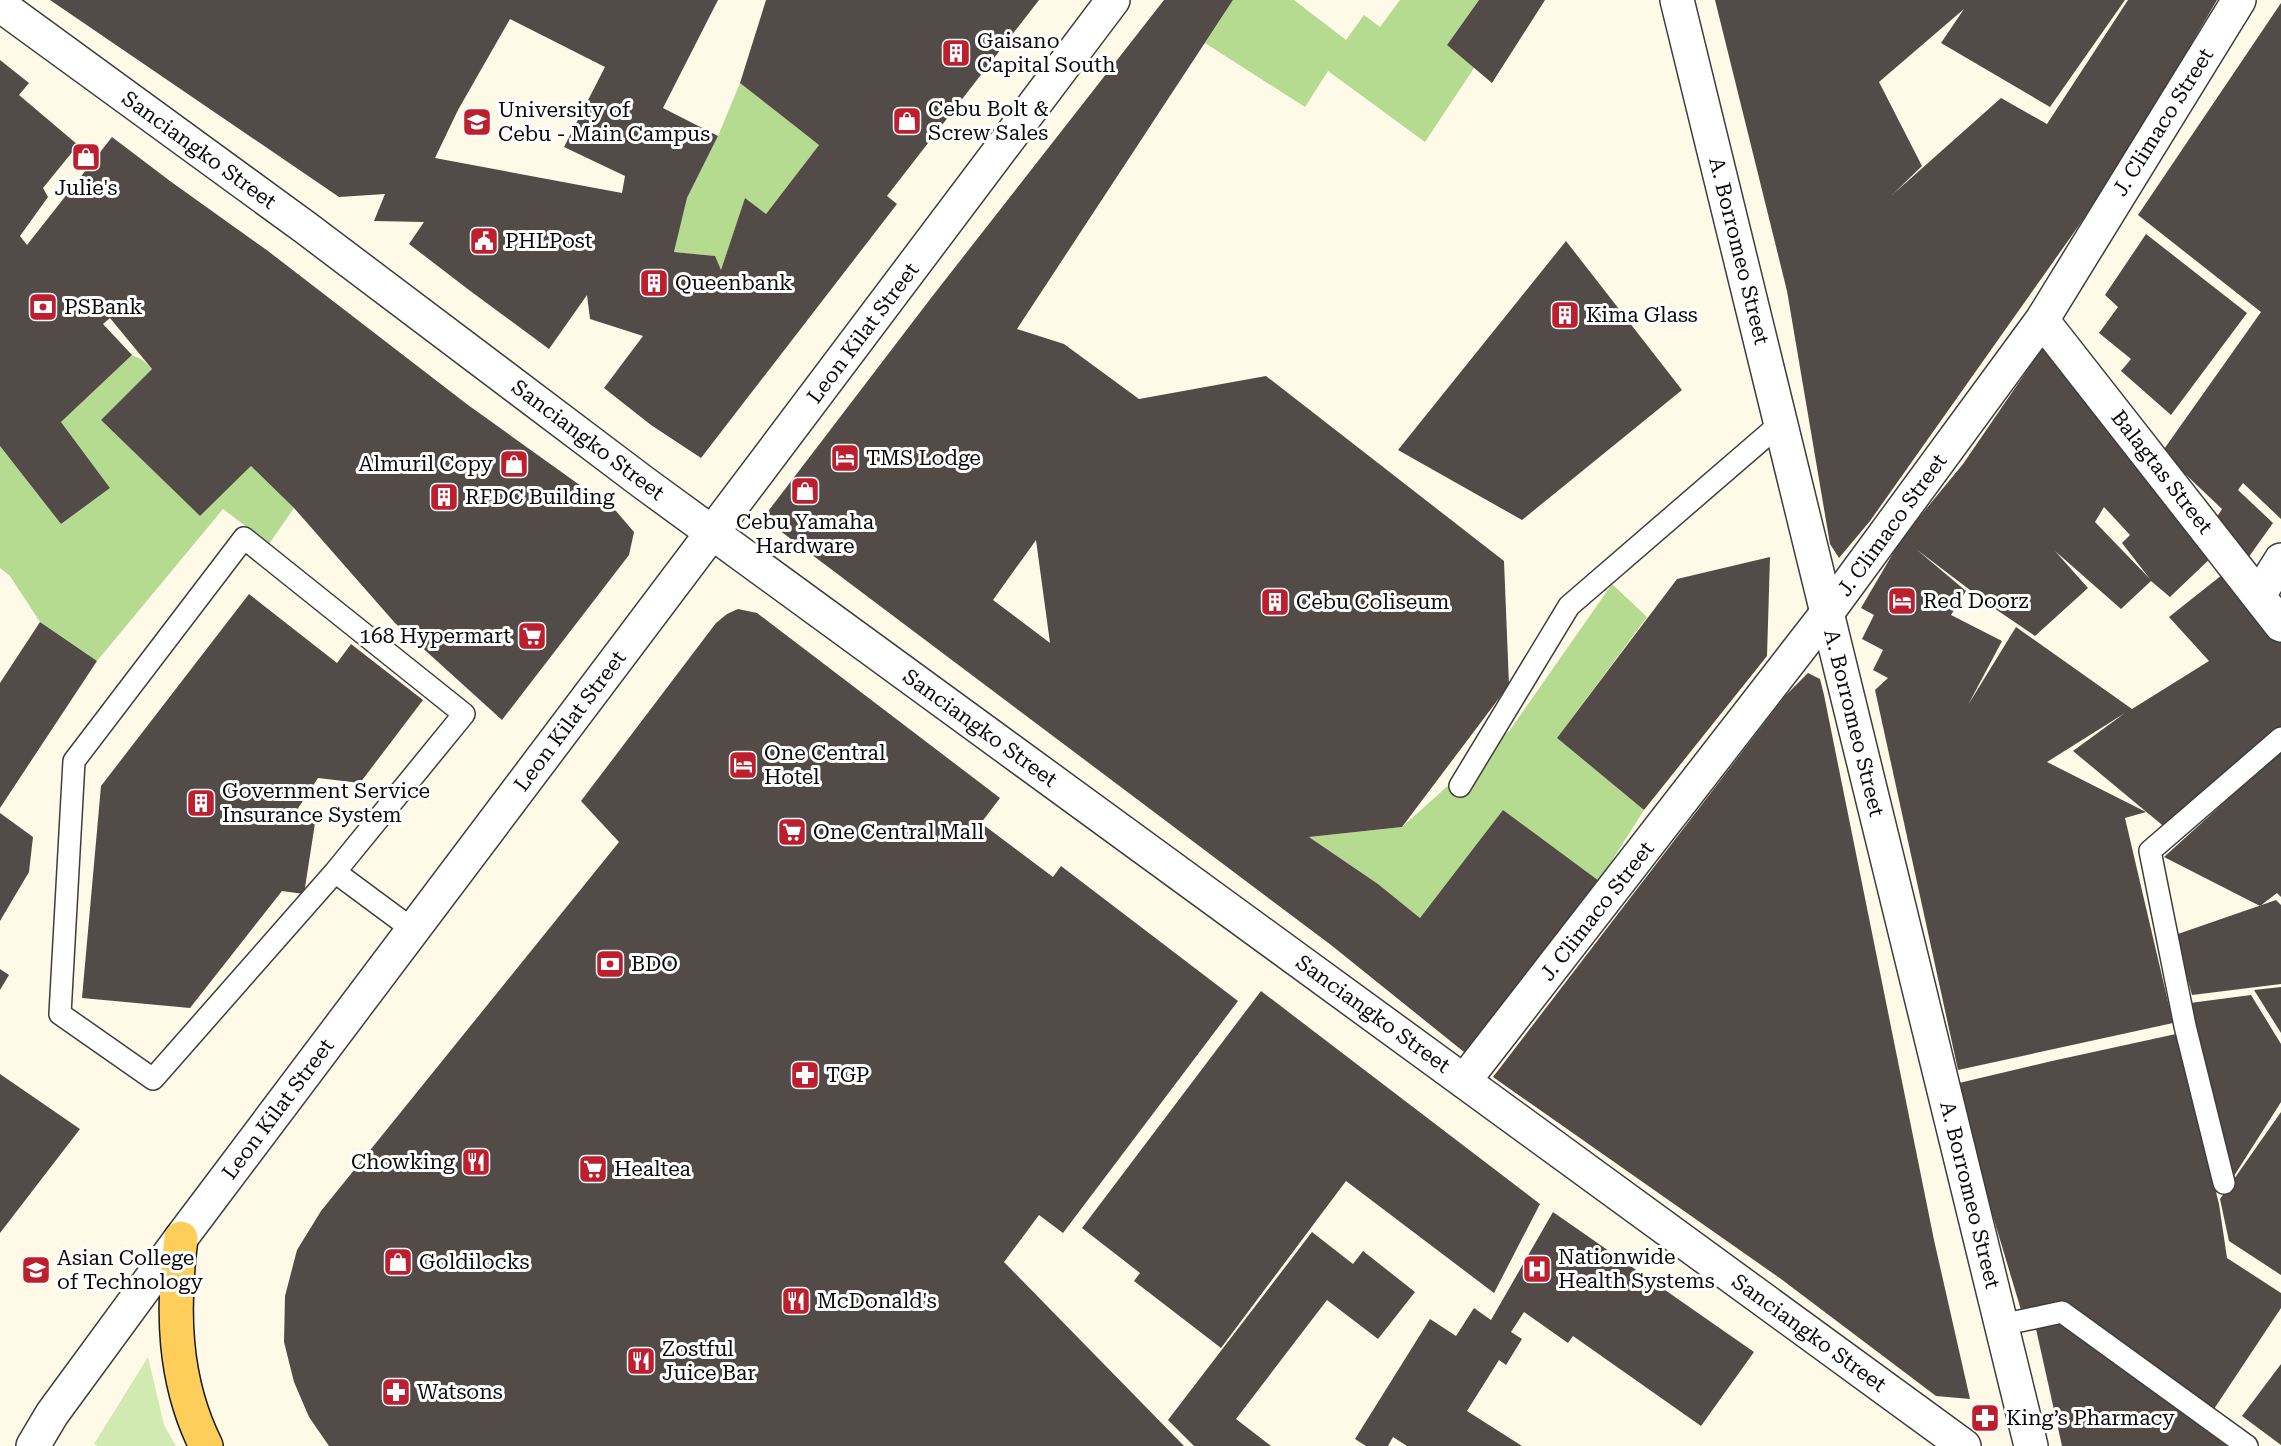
<svg xmlns="http://www.w3.org/2000/svg" width="2281" height="1446" viewBox="0 0 2281 1446" font-family="'Roboto Serif',serif">
  <style>
    .green { fill: #d1eab1 }
    .forest { fill: #b5db90 }
    .building { fill: #534b47; fill-rule: evenodd }
    .lines { fill: none; stroke-linecap: round; stroke-linejoin: round }
    .service-casing { stroke: #3e3e3e; stroke-width: 24 }
    .minor-casing { stroke: #3e3e3e; stroke-width: 36 }
    .tertiary-casing { stroke: #3e3e3e; stroke-width: 36 }
    .primary-casing { stroke: #1c1c1c; stroke-width: 36 }
    .service { stroke: #fff; stroke-width: 21 }
    .minor { stroke: #fff; stroke-width: 33 }
    .tertiary { stroke: #fff; stroke-width: 33 }
    .primary { stroke: #fece5a; stroke-width: 33 }
    .labels { text-anchor: middle; stroke-width: 6; stroke-linejoin: round; paint-order: stroke }
    .poi-label { font-size: 21px; fill: #0b0b0b; stroke: #fff; text-anchor: start }
    .street-label { font-size: 21px; fill: #0b0b0b; stroke: #fff }
  </style>
  <rect width="100%" height="100%" fill="#fff9e8"/>
  <path class="green" d="M148,1357L164,1425L176,1446H98L94,1444Z"/>
  <path class="forest" d="M1233,0H1294L1346,40L1364,15L1380,27L1400,0H1479L1447,45L1476,65L1425,142L1328,71L1305,107L1205,43Z
    M740,83L819,145L766,214L745,199L721,270L714,256L674,252L687,198L718,136Z
    M132,355L143,360L152,369L101,420L200,516L251,466L294,508L269,544L223,509L97,661L40,622L10,576L0,568V446L61,524L110,488L61,422Z
    M1612,584L1647,617L1557,738L1644,810L1599,881L1420,918L1378,884L1309,837L1402,827L1510,730Z"/>
  <path class="building" d="M50,0H718L663,108L718,136L687,198L674,252L715,256L721,270L745,198L766,214L819,145L740,83L766,0H1039L887,196L897,204L701,458L651,425L604,388L643,336L590,319L587,295L549,349L469,290L409,244L424,222L374,221L385,194L339,197ZM510,19L605,67L564,147L625,176L622,193L435,158L458,110Z
    M1164,0H1233L1017,329L1064,344L1139,399L1266,376L1504,561L1509,685L1402,827L1309,837L1378,884L1420,918L1503,810L1599,881L1469,1056L1331,945L763,518L931,298ZM1036,540L1050,643L993,600Z
    M1479,0H1545L1492,83L1447,45Z
    M1715,0H2125L2050,107L1941,43L1964,9L1879,82L1922,166L1892,195L2001,98L2047,124L2128,0H2217L2116,173L1870,521L1839,558L1830,544L1787,291Z
    M2281,3V519L2243,483L2238,490L2273,523L2248,558L2215,520L2222,509L2162,452L2261,312L2138,215Z
    M0,60L29,83L19,95L78,145L43,188L48,197L20,236L27,245L112,137L170,181L268,251L468,405L616,511L634,532L629,555L502,720L395,623L294,508L251,466L200,516L101,420L152,369L110,318L103,324L132,355L61,422L110,488L61,524L0,446Z
    M2146,234L2247,313L2171,415L2121,371L2131,359L2099,333L2118,307L2105,295Z
    M1566,241L1682,390L1522,520L1398,450Z
    M2043,347L2215,554L2170,597L2151,581L2121,609L2055,551L2088,588L2035,636L1991,606L1916,549L1966,591L1951,615L2002,641L1968,705L2016,627L2132,709L2209,661L2169,617L2227,571L2281,637V732L2167,829L2073,751L2125,713L2047,762L2146,812L2125,818L2173,1023L1958,1070L1875,690L1888,678L1873,670L1883,650L1862,639L1874,615L1861,608L1902,538L1963,464ZM2104,507L2130,535L2122,543L2150,579L2095,522Z
    M1770,557L1767,656L1644,810L1557,738L1677,579Z
    M249,594L337,663L351,644L423,700L360,783L318,778L291,819L315,823L304,894L282,891L190,1008L82,998L101,786Z
    M738,609L757,613L1000,798L981,823L1053,877L1061,866L1238,1001L1063,1233L1039,1215L1004,1262L1184,1446H329L309,1417L294,1382L284,1342L285,1296L297,1250L321,1211L619,842L581,801L716,623L727,614Z
    M40,622L97,661L0,808V683Z
    M1808,673L1820,679L1824,695L1934,1240L1970,1399L1936,1396L1781,1279L1493,1077L1785,696Z
    M2281,751V897L2277,893L2260,906L2164,857Z
    M0,813L33,837L29,872L0,921Z
    M2276,900L2281,905V984L2192,995L2175,935Z
    M0,969L9,975L0,990Z
    M2281,987V1033L2254,990Z
    M1261,991L1540,1204L1494,1293L1346,1181L1221,1348L1134,1281L1140,1273L1082,1228Z
    M2251,995L2281,1044V1102L2234,1176L2190,1003Z
    M2176,1034L2219,1204L2227,1258L2281,1293V1308L2210,1415L2063,1310L2024,1320L1978,1166L1959,1083L2052,1061Z
    M0,1074L80,1129L0,1233Z
    M2281,1112V1275L2229,1241L2220,1199Z
    M1553,1212L1754,1352L1701,1426L1573,1336L1568,1343L1524,1312L1511,1332L1522,1339L1506,1365L1499,1360L1467,1411L1522,1446H1407L1393,1437L1388,1446H1366L1355,1439L1430,1319L1456,1336L1474,1308L1491,1320Z
    M1312,1232L1353,1264L1363,1251L1415,1292L1378,1339L1327,1300L1236,1419L1271,1446H1194L1168,1420Z
    M2059,1322L2227,1446H2062L2036,1329Z
    M2281,1364V1445L2242,1416Z"/>
  <g class="lines">
    <g class="service-casing">
      <path id="service" d="M244,538L464,714L335,872L153,1079L60,1014L74,761Z
        M1460,786L1569,606L1781,423
        M335,872L412,929
        M2224,1183L2185,1026L2150,851L2281,738
        M2001,1325L2062,1312L2247,1446"/>
    </g>
    <g class="minor-casing">
      <path id="minor" d="M2042,320L2281,625
        M2259,595L2281,560
        M1464,1081L1827,613L2042,320L2239,0"/>
    </g>
    <g class="tertiary-casing">
      <path id="tertiary" d="M1677,0L2031,1446
        M0,5L306,228L644,483L1964,1446
        M33,1446L52,1414L181,1238L1113,0"/>
    </g>
    <g class="primary-casing">
      <path id="primary" d="M181,1238C172,1310 173,1380 206,1446"/>
    </g>
    <use href="#service" class="service"/>
    <use href="#minor" class="minor"/>
    <use href="#tertiary" class="tertiary"/>
    <use href="#primary" class="primary"/>
  </g>
  <defs>
    <g id="building-square" transform="scale(1.5)"><rect x="-9" y="-9" width="18" height="18" rx="4" fill="#be1f2e" stroke="#fff"/><path d="M-4-6H4V6H1V3H-1V6H-4ZM-2.5-4.3h1.7v1.8h-1.7ZM.8-4.3h1.7v1.8H.8ZM-2.5-1h1.7V.8h-1.7ZM.8-1h1.7V.8H.8Z" fill="#fff"/></g>
    <g id="shop-square" transform="scale(1.5)"><rect x="-9" y="-9" width="18" height="18" rx="4" fill="#be1f2e" stroke="#fff"/><path d="M-5-2.5h2.3a2.7 3.5 0 0 1 5.4 0H5L5.5 6h-11ZM-1.5-2.5h3a1.5 2.3 0 0 0-3 0Z" fill="#fff"/></g>
    <g id="university-square" transform="scale(1.5)"><rect x="-9" y="-9" width="18" height="18" rx="4" fill="#be1f2e" stroke="#fff"/><path d="M0-5L7-2L0 1L-7-2ZM-4 1L0 2.5L4 1V4Q0 6-4 4Z" fill="#fff"/></g>
    <g id="civic-square" transform="scale(1.5)"><rect x="-9" y="-9" width="18" height="18" rx="4" fill="#be1f2e" stroke="#fff"/><path d="M-.6-6.5H3V-4.5H.6V-3L4-1V1h2V6H-6V1h2V-1L-.6-3ZM-1.2 2.5V6h2.4V2.5Z" fill="#fff"/></g>
    <g id="bank-square" transform="scale(1.5)"><rect x="-9" y="-9" width="18" height="18" rx="4" fill="#be1f2e" stroke="#fff"/><path d="M-6-4H6V4H-6ZM0-2.3a2.3 2.3 0 1 0 0 4.6a2.3 2.3 0 1 0 0-4.6Z" fill="#fff"/></g>
    <g id="hotel-square" transform="scale(1.5)"><rect x="-9" y="-9" width="18" height="18" rx="4" fill="#be1f2e" stroke="#fff"/><path d="M-6-4.5h1.5V1H6V5H4.5V3h-9V5H-6ZM-4 0a1.8 1.8 0 1 1 3.6 0ZM.5 0V-2.5h3Q6-2.5 6 0Z" fill="#fff"/></g>
    <g id="supermarket-square" transform="scale(1.5)"><rect x="-9" y="-9" width="18" height="18" rx="4" fill="#be1f2e" stroke="#fff"/><path d="M-6-5.5h2.5l.6 2H6L4.5 2H-2.5L-4.4-4H-6ZM-1.5 3.2a1.3 1.3 0 1 0 .1 0ZM3 3.2a1.3 1.3 0 1 0 .1 0Z" fill="#fff"/></g>
    <g id="pharmacy-square" transform="scale(1.5)"><rect x="-9" y="-9" width="18" height="18" rx="4" fill="#be1f2e" stroke="#fff"/><path d="M-2-6h4v4h4v4h-4v4h-4v-4h-4v-4h4Z" fill="#fff"/></g>
    <g id="restaurant-square" transform="scale(1.5)"><rect x="-9" y="-9" width="18" height="18" rx="4" fill="#be1f2e" stroke="#fff"/><path d="M-5-6h1v4h1v-4h1v4h1v-4h1v5L-1.5 .5V6h-2V.5L-5-1ZM5-6V6H3V1.5H1.5Q1.5-4 5-6Z" fill="#fff"/></g>
    <g id="hospital-square" transform="scale(1.5)"><rect x="-9" y="-9" width="18" height="18" rx="4" fill="#be1f2e" stroke="#fff"/><path d="M-5-5h3v3.5h4V-5h3V5h-3V1.5h-4V5h-3Z" fill="#fff"/></g>
  </defs>
  <g fill-rule="evenodd">
    <use href="#building-square" x="956" y="53"/>
    <use href="#shop-square" x="907" y="121"/>
    <use href="#university-square" x="477" y="122"/>
    <use href="#shop-square" x="86" y="157"/>
    <use href="#civic-square" x="484" y="241"/>
    <use href="#building-square" x="654" y="283"/>
    <use href="#bank-square" x="43" y="307"/>
    <use href="#building-square" x="1565" y="315"/>
    <use href="#hotel-square" x="845" y="458"/>
    <use href="#shop-square" x="514" y="464"/>
    <use href="#shop-square" x="805" y="491"/>
    <use href="#building-square" x="444" y="497"/>
    <use href="#hotel-square" x="1902" y="601"/>
    <use href="#building-square" x="1275" y="602"/>
    <use href="#supermarket-square" x="532" y="636"/>
    <use href="#hotel-square" x="743" y="765"/>
    <use href="#building-square" x="201" y="803"/>
    <use href="#supermarket-square" x="792" y="832"/>
    <use href="#bank-square" x="610" y="964"/>
    <use href="#pharmacy-square" x="805" y="1075"/>
    <use href="#restaurant-square" x="476" y="1162"/>
    <use href="#supermarket-square" x="593" y="1169"/>
    <use href="#shop-square" x="398" y="1262"/>
    <use href="#hospital-square" x="1537" y="1269"/>
    <use href="#university-square" x="36" y="1270"/>
    <use href="#restaurant-square" x="796" y="1301"/>
    <use href="#restaurant-square" x="641" y="1361"/>
    <use href="#pharmacy-square" x="396" y="1392"/>
    <use href="#pharmacy-square" x="1985" y="1418"/>
  </g>
  <g class="labels">
    <g class="poi-label">
      <text x="977" y="48">Gaisano<tspan x="977" dy="24">Capital South</tspan></text>
      <text x="928" y="116">Cebu Bolt &amp;<tspan x="928" dy="24">Screw Sales</tspan></text>
      <text x="498" y="117">University of<tspan x="498" dy="24">Cebu - Main Campus</tspan></text>
      <text x="86" y="195" text-anchor="middle">Julie's</text>
      <text x="505" y="248">PHLPost</text>
      <text x="675" y="290">Queenbank</text>
      <text x="64" y="314">PSBank</text>
      <text x="1586" y="322">Kima Glass</text>
      <text x="866" y="465">TMS Lodge</text>
      <text x="493" y="471" text-anchor="end">Almuril Copy</text>
      <text x="465" y="504">RFDC Building</text>
      <text x="805" y="529" text-anchor="middle">Cebu Yamaha<tspan x="805" dy="24">Hardware</tspan></text>
      <text x="1923" y="608">Red Doorz</text>
      <text x="1296" y="609">Cebu Coliseum</text>
      <text x="511" y="643" text-anchor="end">168 Hypermart</text>
      <text x="764" y="760">One Central<tspan x="764" dy="24">Hotel</tspan></text>
      <text x="222" y="798">Government Service<tspan x="222" dy="24">Insurance System</tspan></text>
      <text x="813" y="839">One Central Mall</text>
      <text x="631" y="971">BDO</text>
      <text x="826" y="1082">TGP</text>
      <text x="455" y="1169" text-anchor="end">Chowking</text>
      <text x="614" y="1176">Healtea</text>
      <text x="1558" y="1264">Nationwide<tspan x="1558" dy="24">Health Systems</tspan></text>
      <text x="57" y="1265">Asian College<tspan x="57" dy="24">of Technology</tspan></text>
      <text x="419" y="1269">Goldilocks</text>
      <text x="817" y="1308">McDonald's</text>
      <text x="662" y="1356">Zostful<tspan x="662" dy="24">Juice Bar</tspan></text>
      <text x="417" y="1399">Watsons</text>
      <text x="2006" y="1425">King’s Pharmacy</text>
    </g>
    <g class="street-label">
      <text transform="translate(2163 122) rotate(-58)" y="7">J. Climaco Street</text>
      <text transform="translate(199 150) rotate(36)" y="7">Sanciangko Street</text>
      <text transform="translate(1739 251) rotate(76)" y="7">A. Borromeo Street</text>
      <text transform="translate(863 333) rotate(-53)" y="7">Leon Kilat Street</text>
      <text transform="translate(588 440) rotate(37)" y="7">Sanciangko Street</text>
      <text transform="translate(2162 472) rotate(52)" y="7">Balagtas Street</text>
      <text transform="translate(1892 525) rotate(-54)" y="7">J. Climaco Street</text>
      <text transform="translate(570 721) rotate(-53)" y="7">Leon Kilat Street</text>
      <text transform="translate(1854 723) rotate(76)" y="7">A. Borromeo Street</text>
      <text transform="translate(980 728) rotate(36)" y="7">Sanciangko Street</text>
      <text transform="translate(1597 911) rotate(-52)" y="7">J. Climaco Street</text>
      <text transform="translate(1373 1014) rotate(36)" y="7">Sanciangko Street</text>
      <text transform="translate(278 1109) rotate(-53)" y="7">Leon Kilat Street</text>
      <text transform="translate(1970 1195) rotate(76)" y="7">A. Borromeo Street</text>
      <text transform="translate(1809 1333) rotate(36)" y="7">Sanciangko Street</text>
    </g>
  </g>
</svg>
